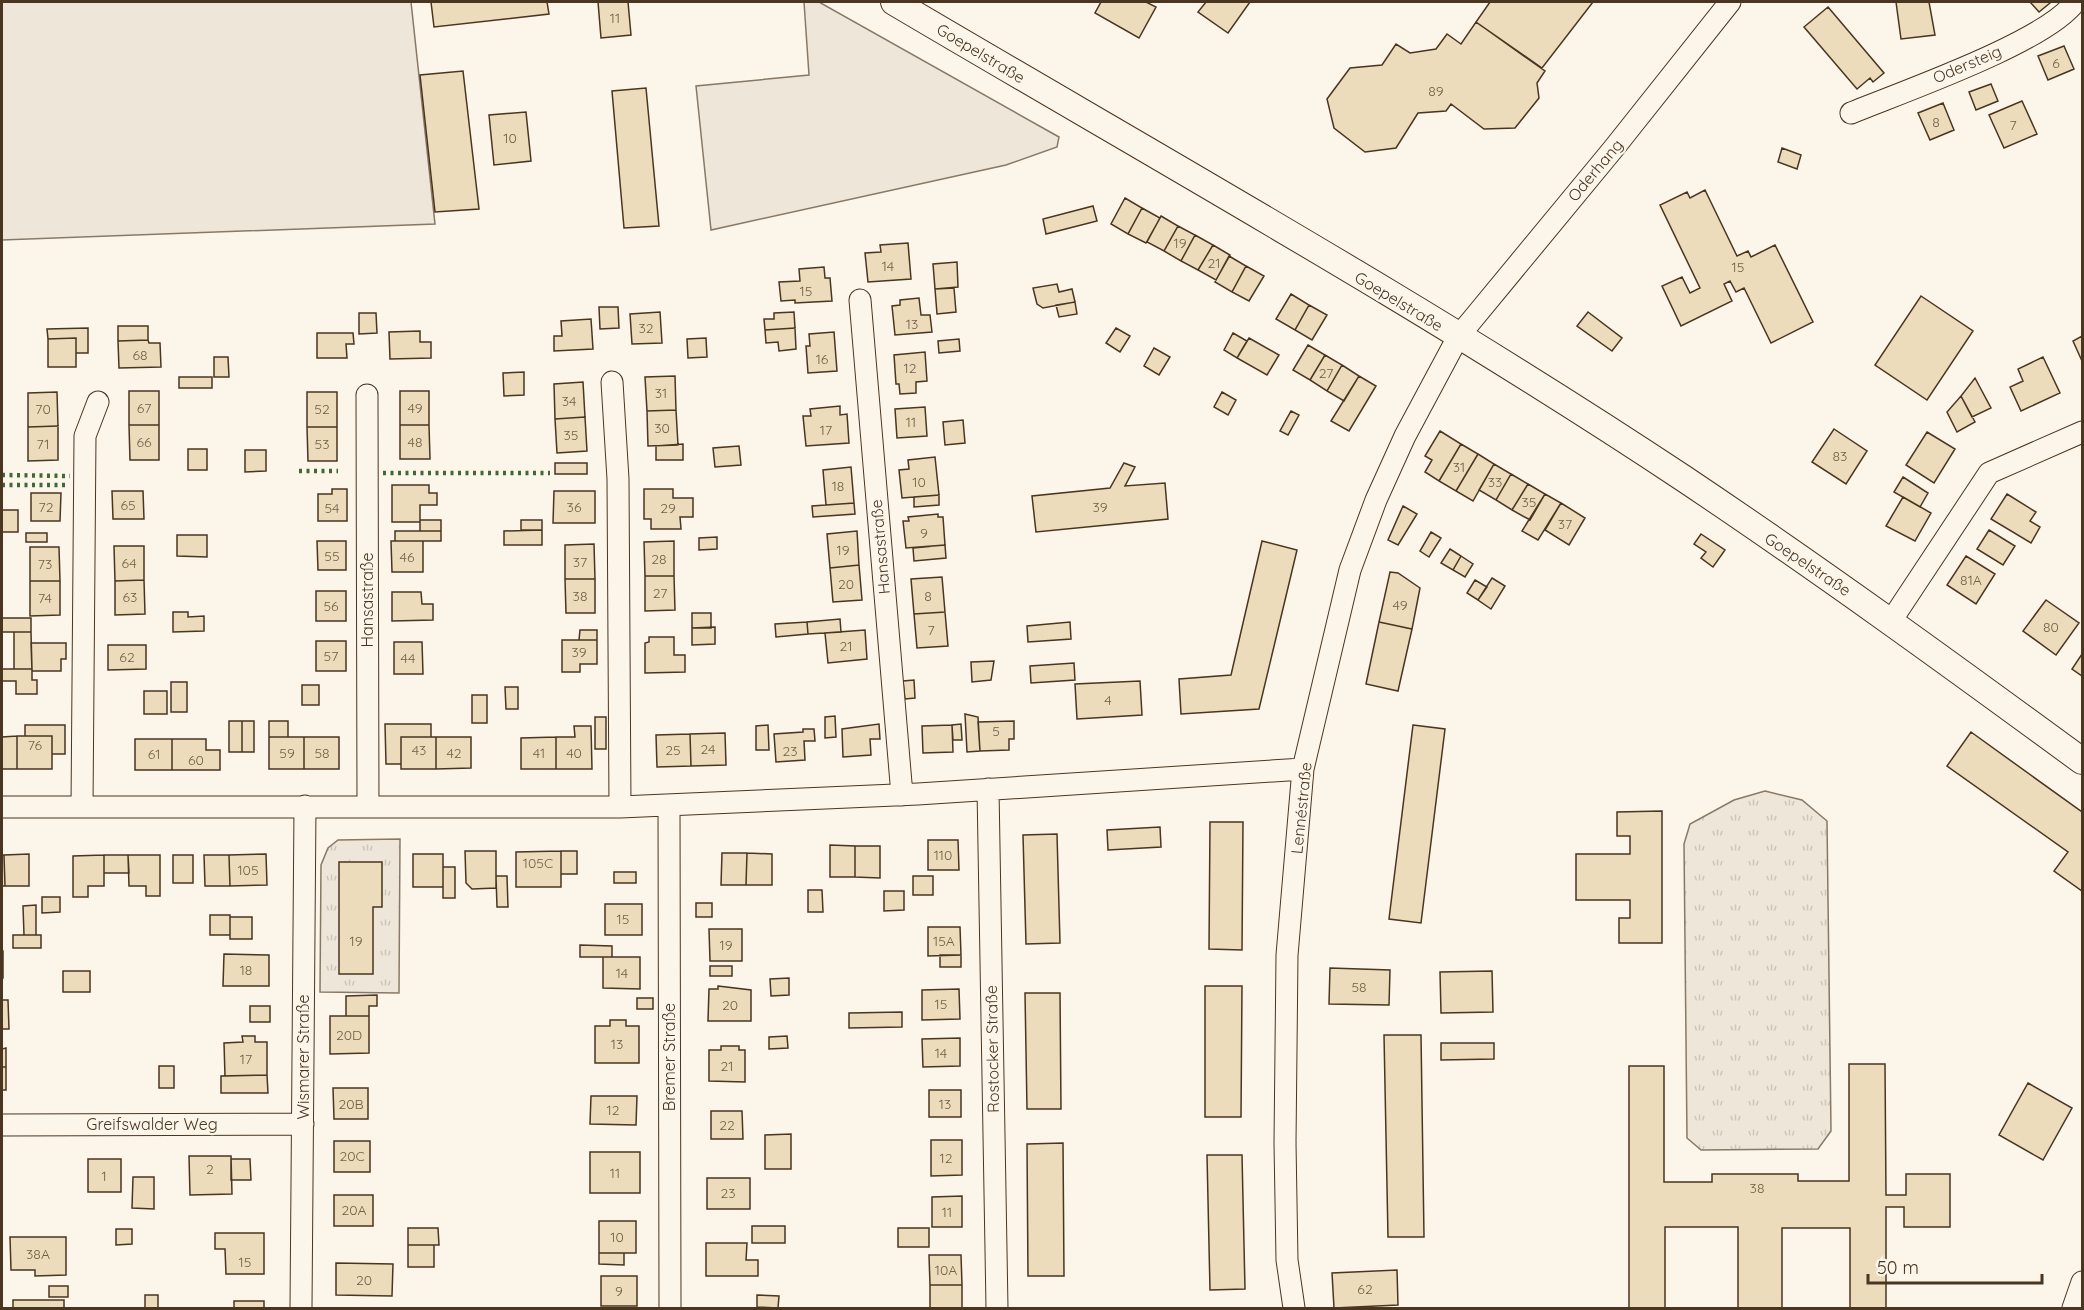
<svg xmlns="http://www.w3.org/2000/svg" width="2084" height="1310" viewBox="0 0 2084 1310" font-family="Quicksand,sans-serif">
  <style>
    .grass { fill: url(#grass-tufts); stroke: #887966; stroke-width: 1.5 }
    .garden { fill: #ede6d9; stroke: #887966; stroke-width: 1.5 }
    .building { fill: #ecdcbc; stroke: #4a3520; stroke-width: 1.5 }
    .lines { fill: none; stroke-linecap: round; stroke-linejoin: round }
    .minor-casing { stroke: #4a3520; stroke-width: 23 }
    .tertiary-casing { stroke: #4a3520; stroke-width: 28 }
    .minor { stroke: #fbf6e9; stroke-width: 21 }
    .tertiary { stroke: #fbf6e9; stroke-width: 26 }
    .hedge { stroke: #436837; stroke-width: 4.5; stroke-dasharray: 3 4.5; stroke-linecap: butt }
    .labels { text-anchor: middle; stroke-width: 4.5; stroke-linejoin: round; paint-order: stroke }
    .number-label { font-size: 14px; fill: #725f47 }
    .street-label { font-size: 16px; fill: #4a3520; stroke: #fbf6e9 }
  </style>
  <defs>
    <pattern id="grass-tufts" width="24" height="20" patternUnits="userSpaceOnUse" patternTransform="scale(1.5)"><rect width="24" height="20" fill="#ede6d9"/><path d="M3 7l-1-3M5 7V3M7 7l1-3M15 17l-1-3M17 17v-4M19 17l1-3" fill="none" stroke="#cdc6ba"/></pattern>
  </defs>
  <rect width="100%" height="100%" fill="#fbf6e9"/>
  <path class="grass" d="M1765,791L1802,800L1827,821L1831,1131L1818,1149L1701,1150L1687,1138L1684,844L1690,824L1734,800Z
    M400,839L399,993L320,992L321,865L328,848L338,840Z"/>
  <path class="garden" d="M2,2H411L435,224L2,240Z
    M804,2H819L1059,137L1057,147L1006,165L711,230L696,86L809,75Z"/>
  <path class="building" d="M431,2H547L549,14L434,27Z
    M598,2H628L631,35L601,38Z
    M1101,2H1146L1156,7L1139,38L1095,13Z
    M1206,2H1250L1228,33L1198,12Z
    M1490,2H1593L1542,68L1476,22Z
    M1896,2H1929L1935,35L1901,39Z
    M2030,2H2049L2050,3L2039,12Z
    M1828,7L1884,73L1873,82L1870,78L1857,89L1804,27Z
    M1476,22L1545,71L1537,83L1539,98L1515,128L1484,129L1451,104L1446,111L1418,113L1396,148L1365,152L1334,128L1327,99L1350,68L1382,65L1396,44L1410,53L1436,49L1447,34L1461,44Z
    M2064,46L2074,69L2048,80L2038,56Z
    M463,71L479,209L435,212L420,75Z
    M1991,84L1998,101L1976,110L1969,92Z
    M646,88L659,226L624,228L612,91Z
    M2022,101L2037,134L2004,148L1989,115Z
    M1943,103L1954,130L1930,140L1918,113Z
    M526,112L531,161L494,165L489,115Z
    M1782,148L1801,155L1797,169L1778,162Z
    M1705,190L1737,256L1748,251L1751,257L1775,245L1813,322L1771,343L1744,288L1736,292L1730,281L1724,284L1732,301L1681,326L1662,286L1682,277L1690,293L1700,288L1660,205L1687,192L1690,198Z
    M1125,198L1142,208L1128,234L1111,224Z
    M1093,206L1097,221L1046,234L1043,219Z
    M1142,208L1160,218L1146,243L1128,234Z
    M1161,216L1178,226L1164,251L1147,242Z
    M1178,226L1195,235L1181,261L1164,251Z
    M1195,235L1213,245L1198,270L1181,261Z
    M908,243L911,279L868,282L865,253L881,252L880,245Z
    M1213,245L1230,255L1216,280L1198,270Z
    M1229,256L1246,266L1232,292L1215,282Z
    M957,262L958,287L935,289L933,264Z
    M1246,266L1264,276L1249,301L1232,292Z
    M824,267L825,278H830L832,301L795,303V300L781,301L779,282L800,281L799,269Z
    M1057,284L1059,292L1072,289L1075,302L1043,308L1037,304L1033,288Z
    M954,288L956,312L937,314L935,289Z
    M1291,294L1309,305L1295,330L1276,319Z
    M1921,296L1973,331L1927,400L1875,365Z
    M919,298L921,315H930L932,332L895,335L892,306L900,305V300Z
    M1075,302L1077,314L1059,317L1056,305Z
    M1309,305L1327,315L1312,340L1295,330Z
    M599,307H618L619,328L600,329Z
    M660,312L662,343L632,344L630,314Z
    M794,312L795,328L765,330L764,319H774V313Z
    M1588,312L1622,338L1612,351L1577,326Z
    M359,313H376L377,333L359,334Z
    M591,319L593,349L554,351V336H562L561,321Z
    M118,326H148V340L118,341Z
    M88,328V353H76V338L48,339L47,329Z
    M795,328L796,349L779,351L778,342L766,343L765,330Z
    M1116,328L1130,336L1120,352L1106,343Z
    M420,331V342H431V358L390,359L389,332Z
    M834,332L837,371L808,373L806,346H810L809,334Z
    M317,333H353L354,344H346L347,358H317Z
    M1233,333L1247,341L1237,358L1224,350Z
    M2082,336V361L2073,341Z
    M76,338V367H48V339Z
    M706,338L707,357L688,358L687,339Z
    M1249,338L1279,355L1267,375L1237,358Z
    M959,339L960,351L939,353L938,341Z
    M148,340L149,343H160L161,367L119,368L118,341Z
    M1308,345L1325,355L1310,380L1293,370Z
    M1154,348L1170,357L1159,375L1144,366Z
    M925,352L927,381L916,382V393L900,394L899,384H896L894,355Z
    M1325,355L1342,365L1327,391L1310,380Z
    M214,357H228L229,377H214Z
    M2043,357L2060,393L2021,411L2010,387L2023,381L2018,369Z
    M1342,365L1359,376L1344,401L1327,391Z
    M524,372V395L504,396L503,373Z
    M675,376L676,410L647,411L645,377Z
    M1359,376L1376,386L1349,431L1331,421Z
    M179,377H212V388H179Z
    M1975,378L1991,408L1972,417L1961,396Z
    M583,382L585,417L555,419L554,384Z
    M129,391H159V425H129Z
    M400,391H429V425H400Z
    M57,392L58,426L28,427V393Z
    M307,392H337V427H307Z
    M1222,392L1236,400L1228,415L1214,407Z
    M1961,396L1975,422L1957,432L1947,412Z
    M840,406V415L847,414L849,443L806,446L803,416H811L810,409Z
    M925,407L927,436L897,438L895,409Z
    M676,410L678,445L648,446L647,411Z
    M1291,411L1299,415L1288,435L1280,431Z
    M585,417L587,451L557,453L555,419Z
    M963,420L965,443L945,445L943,422Z
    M129,425H159V460H130Z
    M400,425H429L430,459H400Z
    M58,426V460L28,461V427Z
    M307,427H337V461H308Z
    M1834,429L1867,451L1846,484L1812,462Z
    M1440,431L1461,444L1439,481L1425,472L1432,460L1425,456Z
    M1927,432L1955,449L1934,483L1906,465Z
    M683,444V460H656V446Z
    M1461,444L1478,454L1456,491L1439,481Z
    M739,446L741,465L715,467L713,448Z
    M188,449H207V470H188Z
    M245,450H266V471L245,472Z
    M1478,454L1494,464L1473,501L1456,491Z
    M935,457L939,495L902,498L899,470L909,469L908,460Z
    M555,463H587V474H555Z
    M1124,463L1135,467L1125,486L1165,483L1168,519L1036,532L1032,496L1110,488Z
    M1494,464L1511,474L1496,500L1479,490Z
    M851,467L854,503L826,505L823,470Z
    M1511,474L1528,484L1512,510L1496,500Z
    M1903,477L1928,493L1920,507L1894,492Z
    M1528,484L1545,494L1530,520L1512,510Z
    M392,485H429V493H437V505H420V522H392Z
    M332,489H347V521H318V494H332Z
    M644,489H673V498H693V517H680L681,529H651V519H644Z
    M112,491H143L144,519H113Z
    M554,491H595V523H553Z
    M31,493H61L60,521H31Z
    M1545,494L1561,503L1538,540L1522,531Z
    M2007,494L2036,512L2030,521L2040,527L2031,543L1991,519Z
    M939,495V505L914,507V497Z
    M1903,497L1931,513L1915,541L1886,526Z
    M854,503L855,514L813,517L812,506Z
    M1561,503L1585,518L1569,545L1545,530Z
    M1403,506L1417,514L1398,545L1388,540Z
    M2,510H18V532H2Z
    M938,514V517H943L945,545L906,548L903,521H909L908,517Z
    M420,520H441V531H420Z
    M521,520H542V530H521Z
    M542,530V545H504V531Z
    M1989,530L2015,546L2003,565L1977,549Z
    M395,531H441V541H395Z
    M857,531L859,565L830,568L827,534Z
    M1431,532L1441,538L1429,557L1420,551Z
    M26,533H47V542H26Z
    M1701,534L1725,550L1713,567L1701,558L1706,552L1694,544Z
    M177,535H207V557L177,556Z
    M717,537V549L699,550V538Z
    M317,541H346V570H318Z
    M391,541H423V572H392Z
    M674,541V576H645L644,542Z
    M1262,541L1297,550L1259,709L1181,714L1179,679L1231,675Z
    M594,544L595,579H565V545Z
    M945,545L946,558L914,561L913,548Z
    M114,546H144V580L115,581Z
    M30,547H59L60,581H30Z
    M1450,549L1461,556L1453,570L1441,563Z
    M1461,556L1473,564L1465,577L1453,570Z
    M1966,556L1995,574L1976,604L1947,585Z
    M859,565L862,600L833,602L830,568Z
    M1390,572L1398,573L1420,588L1412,629L1379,622Z
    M645,576H674L675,610L645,611Z
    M942,577L945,612L914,614L911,579Z
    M1492,578L1505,586L1491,609L1478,600Z
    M565,579H595V613H566Z
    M144,580L145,614L115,615V581Z
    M1475,580L1487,587L1478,600L1467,593Z
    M30,581H60V615L30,616Z
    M316,591H346V621H316Z
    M392,592H421L422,604H433V620L392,621Z
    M2046,600L2079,623L2056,655L2023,631Z
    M173,612H188V617L204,616V631L173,632Z
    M945,612L948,646L917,648L914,614Z
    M692,613H711V628H692Z
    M2,618H31V632H2Z
    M840,619L841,632L808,634L807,622Z
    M807,622L808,634L776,637L775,624Z
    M1070,622L1071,639L1028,642L1027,626Z
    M1379,622L1412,629L1398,691L1366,684Z
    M715,627V644L692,645V628Z
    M580,630H597V640H579Z
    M865,630L867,659L828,663L825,633Z
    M14,632H31L32,669H14Z
    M649,637H674V655H685V672L645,673V643L649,642Z
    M562,640H597V664H580V672H562Z
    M316,641H346V671H316Z
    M394,642H422L423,674H394Z
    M31,643H66V659H61V671H32Z
    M108,645H146V669L108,670Z
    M2082,654V676L2072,669Z
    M994,661L991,680L972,682L971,662Z
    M1074,663L1075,680L1031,683L1030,666Z
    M2,669H32V680H37V694H16V681H2Z
    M914,680L915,698L905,699L903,681Z
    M1140,681L1142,715L1077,719L1075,684Z
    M171,682H187V712H171Z
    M302,685H319V705H302Z
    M505,687H518V709H506Z
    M144,691H167V714H144Z
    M472,695H487V723H472Z
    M965,714L978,717L980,751L967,752Z
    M835,716L836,737L825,738V717Z
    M595,717H606V749H595Z
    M229,721H242V752H229Z
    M242,721H254V752H242Z
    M269,721H288V737H269Z
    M1014,721V739H1009V750L980,751L978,722Z
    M385,724H431V737H401V764H386Z
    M879,724L880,739H870L871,755L843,757L842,729Z
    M961,724L962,740H953L952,725Z
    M25,725H65V754H52V736H25Z
    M768,725L769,750H756V726Z
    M952,725L953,752L923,753L922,726Z
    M1413,725L1445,729L1421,923L1389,919Z
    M574,726H591L592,769H556V737H575Z
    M803,729H814L815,741H804L805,760L776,762L774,734L803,732Z
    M1971,732L2082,812V891L2054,871L2068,852L1947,766Z
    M725,733L726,765L691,766L690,734Z
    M690,734L691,766L657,767L656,735Z
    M17,736V769H2V737Z
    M17,736H52V769H17Z
    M269,737H304V769H269Z
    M304,737H339V769H304Z
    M401,737H436V769H401Z
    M436,737H471V768L436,769Z
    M556,737V769H521V738Z
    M135,739H172V770H135Z
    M172,739H206V750H220V770H172Z
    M1662,811V943H1619V918H1630V900H1576V854H1630V836H1617V812Z
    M1210,822H1243L1242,950L1209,949Z
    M1160,827L1161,847L1108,850L1107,830Z
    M1057,834L1060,943L1026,944L1023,835Z
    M928,840H958L959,870H928Z
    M830,845L855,846V877H830Z
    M855,846H880V878L855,877Z
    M465,851H496V888L472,889L466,883Z
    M561,851V887H516V852Z
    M561,851H577V874H561Z
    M722,853H747L746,885H721Z
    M747,853L772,854V885H746Z
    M29,854V886H5L4,855Z
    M266,854L267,885L230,886L229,855Z
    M413,854H443V887H413Z
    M2,855H4L5,886H2Z
    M104,855V886H88V897H73V856Z
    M104,855H128L129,873H104Z
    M128,855H160V896H146V886H129Z
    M173,855H193V883H173Z
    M204,855H229L230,886H205Z
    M339,862H382V907H373V974H339Z
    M443,867H455V898H443Z
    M614,872H636V883H614Z
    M496,876H507L508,907H497Z
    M913,876H933V895H913Z
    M808,890H822L823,912H808Z
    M884,891H904V910L884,911Z
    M42,897H60V912L42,913Z
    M696,903H712V917H696Z
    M605,904H642V935H605Z
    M36,905V935H24L23,906Z
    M210,915H230V935H210Z
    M230,917H252V939H230Z
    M928,927H960L961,955L928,956Z
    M709,929H742V961H710Z
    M13,935H41V948H13Z
    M580,945L612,946V957H580Z
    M2,951H3V978H2Z
    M224,954L269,955V986H223Z
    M940,955H961V967H940Z
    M603,957H640V989L603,988Z
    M710,966H732V976H710Z
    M1330,968L1390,970L1389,1005L1329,1004Z
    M63,971H90V992H63Z
    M1492,971L1493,1012L1441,1013L1440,972Z
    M789,978V995L771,996L770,979Z
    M718,986L751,990V1021H708L709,989H718Z
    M1205,986H1242L1241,1117H1205Z
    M959,989L960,1019L922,1020V990Z
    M1025,993H1060L1061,1109H1027Z
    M377,995V1006H369V1016H346V996Z
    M637,998H653V1009H637Z
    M2,1000H8L9,1029H2Z
    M250,1006H270V1022H250Z
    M902,1012V1027L849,1028V1013Z
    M330,1016H369V1053L330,1054Z
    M610,1020H626V1026H639V1063H595V1026H610Z
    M1384,1035H1421L1424,1237H1388Z
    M242,1036H255V1042H267V1075L225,1076L224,1043L243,1042Z
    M787,1036L788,1048L769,1049V1037Z
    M960,1038V1066L923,1067L922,1039Z
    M1441,1043H1494V1059L1441,1060Z
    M721,1046H739V1050H745V1082L709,1081V1050H721Z
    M6,1048V1067H2V1049Z
    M1849,1064H1885L1886,1195H1906V1174H1950V1227H1904V1207H1886V1308H1850V1228H1782V1308H1738V1227H1665V1308H1629V1066H1664V1182H1712V1174H1798V1181H1849Z
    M159,1066H174V1088H159Z
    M2,1067H6V1090H2Z
    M267,1075L268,1093H221V1076Z
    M2028,1083L2072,1108L2043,1160L1999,1135Z
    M333,1088H368V1119H334Z
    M929,1090H961V1117H929Z
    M591,1096H637L636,1125L590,1124Z
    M711,1111H742L743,1139H711Z
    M791,1134V1169H765V1135Z
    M931,1140H962V1175L931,1176Z
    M334,1141H370V1172H334Z
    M1063,1143L1064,1276H1028L1027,1144Z
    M590,1152H640V1193H590Z
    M1207,1155H1242L1245,1289L1210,1290Z
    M189,1156H231L232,1194L190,1195Z
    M88,1159H121V1192H88Z
    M231,1159H250L251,1180H231Z
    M133,1177H154V1209L132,1208Z
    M707,1178H750V1209H707Z
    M334,1195H373V1226H334Z
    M962,1196V1227H932V1197Z
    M599,1221H636V1253H599Z
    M752,1226H785V1243H752Z
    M408,1228H438L439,1245H408Z
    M898,1228H929V1247H898Z
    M116,1229H132V1244L116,1245Z
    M215,1233H264V1274H226L225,1249H215Z
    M10,1237H66V1275L35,1276V1270H11Z
    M706,1243H747L746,1260H758V1276H706Z
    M408,1245H434V1267H408Z
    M599,1253H624V1265L599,1264Z
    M929,1255H961L962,1285H930Z
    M336,1263L393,1264L392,1296L336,1295Z
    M1397,1270L1398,1305L1334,1308L1332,1273Z
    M601,1276H637V1306H601Z
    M930,1285H962V1308H930Z
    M49,1286H68V1297H49Z
    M145,1295H158V1308H145Z
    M757,1295L779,1296L778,1308L757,1307Z
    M13,1300H64V1308H13Z
    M234,1301H264V1308H234Z"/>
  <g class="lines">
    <g class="minor-casing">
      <path id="minor" d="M1851,113C1902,92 2046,42 2075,2
        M860,300L902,795
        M612,382L618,479L620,807
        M367,395L368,806
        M1891,621L1989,473L2082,432
        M988,789L997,1308
        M669,806L670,1308
        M2,807H620L918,794L1303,769
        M82,807L85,436L98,402
        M2,1125L303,1124
        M301,1308L305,806
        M1294,1308L1287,1260L1285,1143L1287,955L1303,769L1350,570L1376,500L1405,436L1458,337L1614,148L1730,2
        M2073,1308L2082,1282"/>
    </g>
    <g class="tertiary-casing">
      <path id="tertiary" d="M894,2C1158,158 1427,308 1683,478C1819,569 1951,665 2082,761"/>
    </g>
    <use href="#minor" class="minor"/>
    <use href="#tertiary" class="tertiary"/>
    <path class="hedge" d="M299,471H338
      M383,473H550
      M2,475L70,476
      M2,485H66"/>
  </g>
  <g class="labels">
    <g class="number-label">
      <text x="615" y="23">11</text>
      <text x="2056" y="68">6</text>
      <text x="1436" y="96">89</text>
      <text x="1936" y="127">8</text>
      <text x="2013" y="130">7</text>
      <text x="510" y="143">10</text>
      <text x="1180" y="248">19</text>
      <text x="1214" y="268">21</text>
      <text x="888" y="271">14</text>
      <text x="1738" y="272">15</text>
      <text x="806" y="296">15</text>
      <text x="912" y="329">13</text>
      <text x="646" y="333">32</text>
      <text x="140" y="360">68</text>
      <text x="822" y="364">16</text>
      <text x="910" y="373">12</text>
      <text x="1326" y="378">27</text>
      <text x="661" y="398">31</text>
      <text x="569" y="406">34</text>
      <text x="144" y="413">67</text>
      <text x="415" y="413">49</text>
      <text x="43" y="414">70</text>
      <text x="322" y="414">52</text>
      <text x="911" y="427">11</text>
      <text x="662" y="433">30</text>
      <text x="826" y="435">17</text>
      <text x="571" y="440">35</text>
      <text x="144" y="447">66</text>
      <text x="415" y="447">48</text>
      <text x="43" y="449">71</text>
      <text x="322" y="449">53</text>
      <text x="1840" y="461">83</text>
      <text x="1459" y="472">31</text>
      <text x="919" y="487">10</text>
      <text x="1495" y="487">33</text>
      <text x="838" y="491">18</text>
      <text x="1529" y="507">35</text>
      <text x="128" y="510">65</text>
      <text x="46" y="512">72</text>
      <text x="574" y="512">36</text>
      <text x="1100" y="512">39</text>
      <text x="332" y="513">54</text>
      <text x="668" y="513">29</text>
      <text x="1565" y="529">37</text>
      <text x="924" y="538">9</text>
      <text x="843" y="555">19</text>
      <text x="332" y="561">55</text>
      <text x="407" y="562">46</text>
      <text x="659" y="564">28</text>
      <text x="580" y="567">37</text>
      <text x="129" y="568">64</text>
      <text x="45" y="569">73</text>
      <text x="1971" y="585">81A</text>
      <text x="846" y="589">20</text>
      <text x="660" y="598">27</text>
      <text x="580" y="601">38</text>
      <text x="928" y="601">8</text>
      <text x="130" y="602">63</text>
      <text x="45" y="603">74</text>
      <text x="1400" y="610">49</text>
      <text x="331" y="611">56</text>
      <text x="2051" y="632">80</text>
      <text x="931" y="635">7</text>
      <text x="846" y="651">21</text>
      <text x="579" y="657">39</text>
      <text x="331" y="661">57</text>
      <text x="127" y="662">62</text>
      <text x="408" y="663">44</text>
      <text x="1108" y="705">4</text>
      <text x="996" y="736">5</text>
      <text x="35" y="750">76</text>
      <text x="708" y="754">24</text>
      <text x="419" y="755">43</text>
      <text x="673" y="755">25</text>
      <text x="790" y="756">23</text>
      <text x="287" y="758">59</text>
      <text x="322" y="758">58</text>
      <text x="454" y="758">42</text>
      <text x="539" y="758">41</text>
      <text x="574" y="758">40</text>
      <text x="154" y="759">61</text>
      <text x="196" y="765">60</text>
      <text x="943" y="860">110</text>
      <text x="538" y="868">105C</text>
      <text x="248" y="875">105</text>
      <text x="623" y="924">15</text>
      <text x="356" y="946">19</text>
      <text x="944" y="946">15A</text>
      <text x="726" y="950">19</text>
      <text x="246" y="975">18</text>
      <text x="622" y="978">14</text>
      <text x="1359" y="992">58</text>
      <text x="941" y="1009">15</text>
      <text x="730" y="1010">20</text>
      <text x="349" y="1040">20D</text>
      <text x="617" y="1049">13</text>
      <text x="941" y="1058">14</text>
      <text x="246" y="1064">17</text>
      <text x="727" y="1071">21</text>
      <text x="351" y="1109">20B</text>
      <text x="945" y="1109">13</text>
      <text x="613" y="1115">12</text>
      <text x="727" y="1130">22</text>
      <text x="352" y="1161">20C</text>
      <text x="946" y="1163">12</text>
      <text x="210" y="1174">2</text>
      <text x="615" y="1178">11</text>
      <text x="104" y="1181">1</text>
      <text x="1757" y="1193">38</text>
      <text x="728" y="1198">23</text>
      <text x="354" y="1215">20A</text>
      <text x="947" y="1217">11</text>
      <text x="617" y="1242">10</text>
      <text x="38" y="1259">38A</text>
      <text x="245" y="1267">15</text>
      <text x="946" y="1275">10A</text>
      <text x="364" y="1285">20</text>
      <text x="1365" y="1294">62</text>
      <text x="619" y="1296">9</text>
    </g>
    <g class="street-label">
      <text transform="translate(981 53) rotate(31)" y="6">Goepelstraße</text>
      <text transform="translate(1967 64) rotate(-23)" y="6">Odersteig</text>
      <text transform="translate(1595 170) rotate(-50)" y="6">Oderhang</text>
      <text transform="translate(1399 301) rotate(31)" y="6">Goepelstraße</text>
      <text transform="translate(880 547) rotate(-95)" y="6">Hansastraße</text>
      <text transform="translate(1808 564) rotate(34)" y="6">Goepelstraße</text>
      <text transform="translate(367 600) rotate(-90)" y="6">Hansastraße</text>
      <text transform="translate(1301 808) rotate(-84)" y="6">Lennéstraße</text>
      <text transform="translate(992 1049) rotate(-91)" y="6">Rostocker Straße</text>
      <text transform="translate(303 1057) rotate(-90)" y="6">Wismarer Straße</text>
      <text transform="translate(669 1057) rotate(-90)" y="6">Bremer Straße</text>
      <text x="152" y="1130">Greifswalder Weg</text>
    </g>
  </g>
  <rect width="2084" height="1310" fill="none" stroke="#4a3520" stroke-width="6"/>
  <path d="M1868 1274v9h174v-9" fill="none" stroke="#4a3520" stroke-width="3"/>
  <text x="1877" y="1274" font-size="18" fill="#4a3520" stroke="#fbf6e9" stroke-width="4.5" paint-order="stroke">50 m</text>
</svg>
